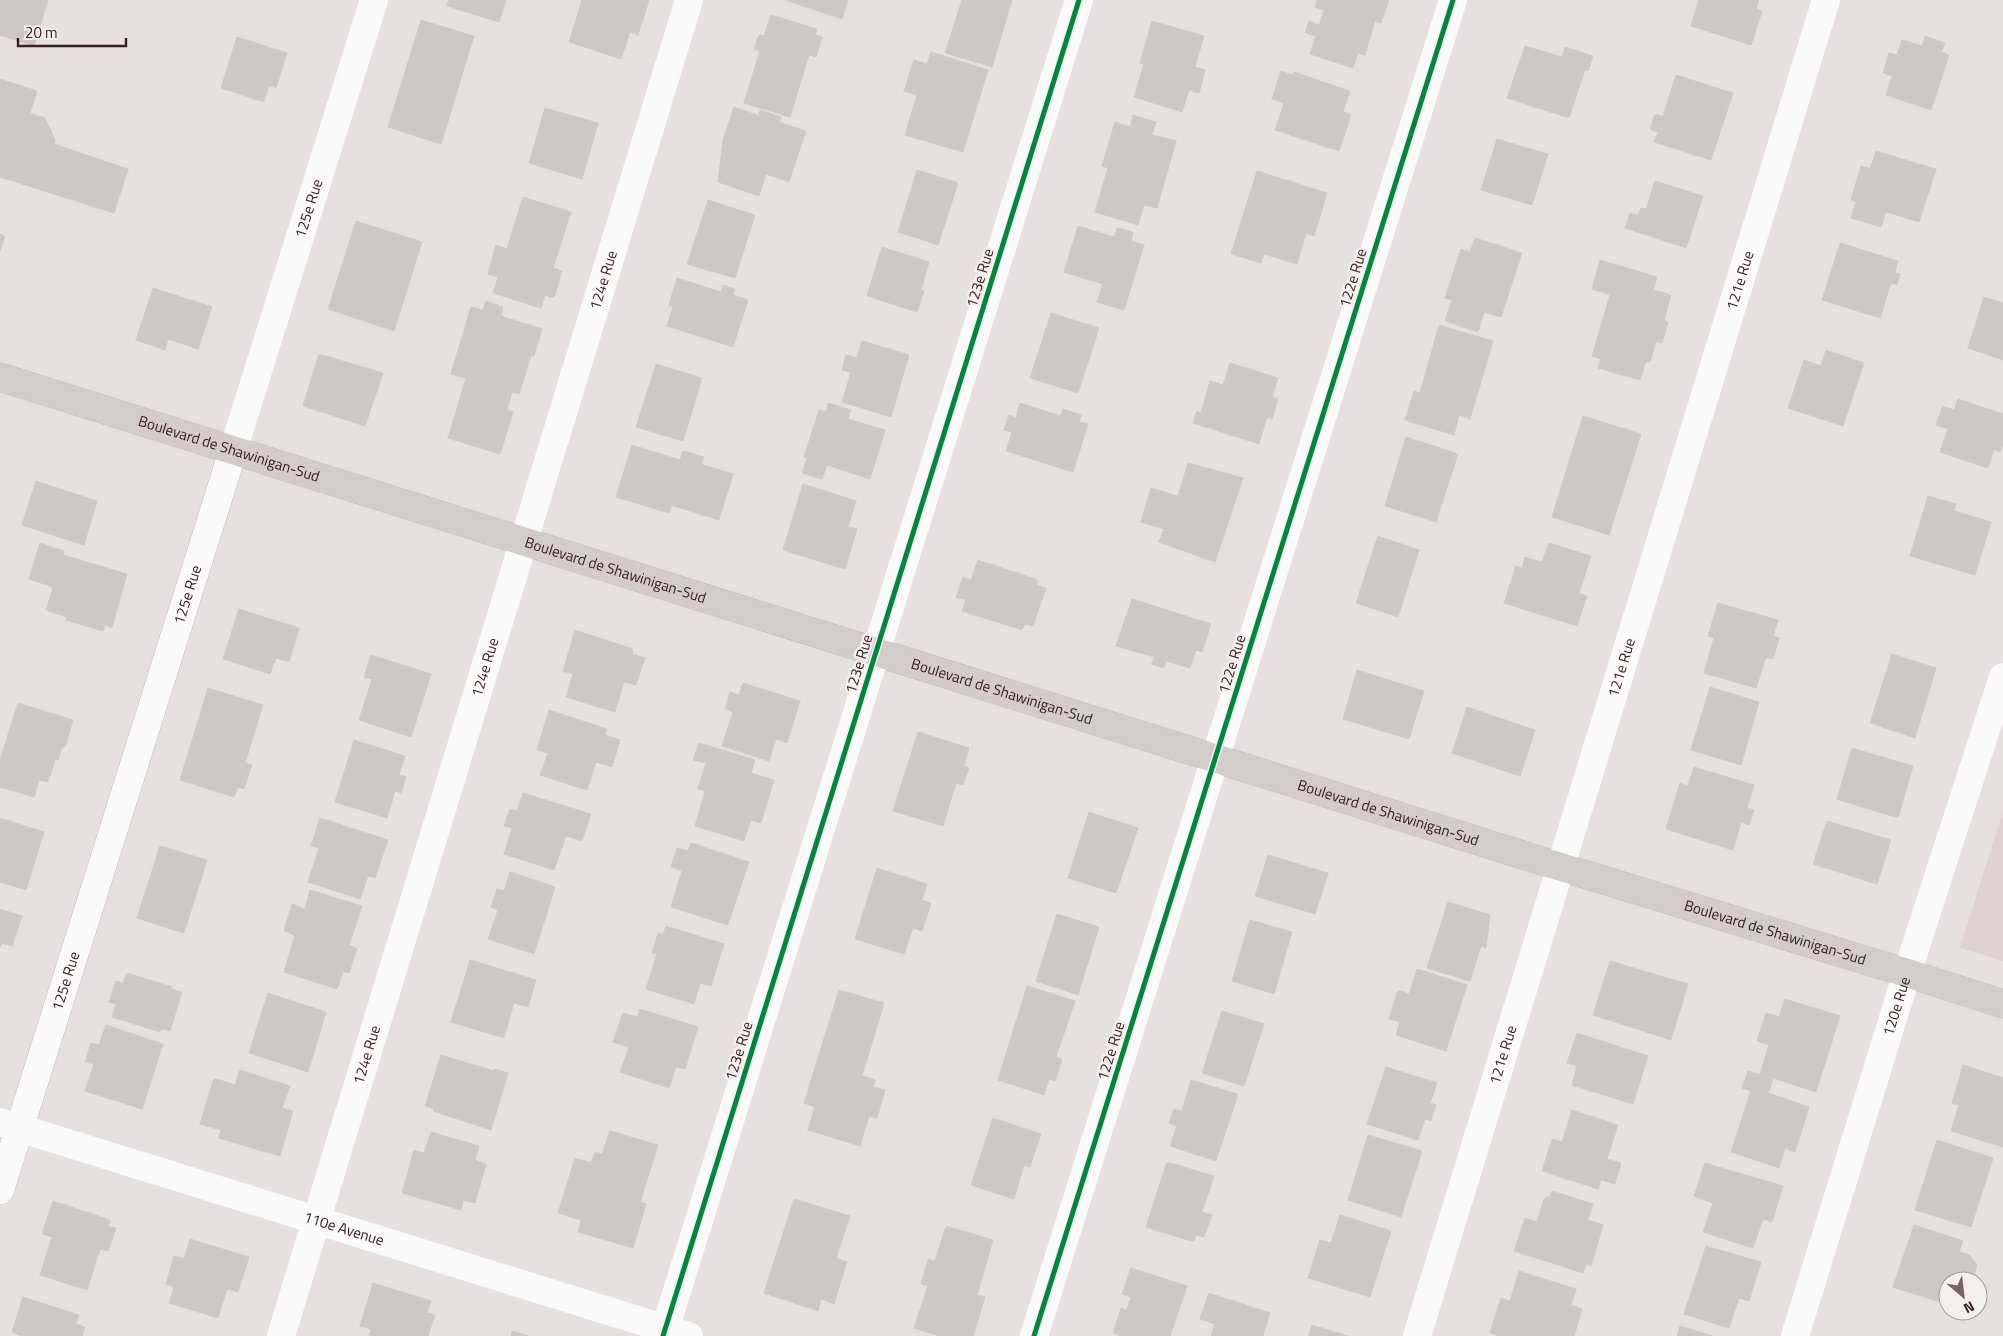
<svg xmlns="http://www.w3.org/2000/svg" width="2003" height="1336" viewBox="0 0 2003 1336" font-family="'Titillium Web',sans-serif">
  <style>
    .built { fill: #ded2d3 }
    .building { fill: #cdc7c7; stroke: #cfc9c9 }
    .lines { fill: none; stroke-linecap: round; stroke-linejoin: round }
    .secondary-casing { stroke: #c6bcbc; stroke-width: 29 }
    .primary-casing { stroke: #c3bbba; stroke-width: 29 }
    .minor { stroke: #fbfafa; stroke-width: 28 }
    .tertiary { stroke: #fbfafa; stroke-width: 28 }
    .secondary { stroke: #fbfafa; stroke-width: 28 }
    .primary { stroke: #d4cccb; stroke-width: 28 }
    .cycleway-casing { stroke: #f6edee; stroke-width: 8 }
    .cycleway { stroke: #00873e; stroke-width: 5 }
    .labels { text-anchor: middle; stroke-width: 5; stroke-linejoin: round; paint-order: stroke }
    .street-label { font-size: 15px; fill: #38211e; stroke: #f6edee }
  </style>
  <rect width="100%" height="100%" fill="#e6e0e0"/>
  <path class="built" d="M2003,811V961L1960,948Z"/>
  <path class="building" d="M0,0H48L34,46L0,35Z
    M449,0H506L499,22L447,6Z
    M582,0H649L638,35L630,32L621,59L569,42Z
    M785,0H848L842,19Z
    M962,0H1012L992,67L945,53Z
    M1317,0H1389L1381,23L1375,21L1365,55L1358,53L1353,68L1310,54L1316,36L1305,33L1309,21L1319,25L1324,10L1315,7Z
    M1699,0H1759L1756,9L1762,11L1751,45L1691,26Z
    M771,15L817,29L815,35L822,37L816,57L809,55L790,117L744,103L760,51L754,49L759,35L764,36Z
    M421,20L474,36L441,144L388,127Z
    M1152,21L1204,36L1195,67L1205,70L1199,93L1189,90L1182,112L1134,97L1144,64L1140,63Z
    M1925,36L1945,43L1941,52L1949,55L1931,110L1886,95L1892,76L1883,73L1889,53L1897,55L1902,40L1922,46Z
    M237,37L287,53L276,88L269,85L264,102L221,88Z
    M1525,46L1562,57L1565,47L1593,56L1588,71L1585,70L1569,118L1507,98Z
    M931,52L988,70L963,152L905,135L917,95L904,91L914,60L927,64Z
    M1281,71L1292,75L1294,72L1350,91L1343,112L1351,115L1339,151L1275,130L1284,103L1272,99Z
    M1676,75L1733,93L1711,160L1654,142L1658,132L1650,129L1655,114L1663,116Z
    M0,79L37,91L30,113L45,118L55,140L54,144L128,169L114,213L0,177Z
    M734,107L759,116L760,110L781,117L779,122L806,131L789,182L766,174L759,196L718,182L723,140Z
    M545,108L598,123L582,179L529,163Z
    M1133,115L1156,122L1152,135L1176,141L1157,208L1144,205L1138,225L1095,212L1108,168L1102,166L1115,122L1130,127Z
    M1497,139L1548,154L1532,205L1481,190Z
    M1876,151L1936,169L1919,222L1886,212L1881,227L1851,218L1856,202L1851,200L1861,166L1870,169Z
    M917,170L958,183L938,245L898,232Z
    M1257,171L1327,193L1314,236L1306,233L1297,264L1264,254L1261,263L1231,254Z
    M1655,181L1703,196L1686,248L1625,228L1630,213L1638,215L1641,208L1646,209Z
    M523,197L571,212L553,268L562,271L554,298L545,295L541,308L493,293L498,277L488,274L496,245L507,249Z
    M708,200L755,215L735,278L687,264Z
    M356,221L422,242L394,331L328,309Z
    M1078,226L1114,237L1117,228L1133,232L1131,241L1144,245L1124,310L1097,302L1103,284L1064,272Z
    M0,234L5,236L0,251Z
    M1475,238L1522,253L1501,317L1484,312L1478,332L1445,321L1452,300L1445,298L1461,249L1470,252Z
    M1840,243L1898,261L1895,273L1900,274L1897,285L1891,283L1880,318L1822,300Z
    M882,247L929,262L921,290L924,291L917,312L867,296Z
    M1600,260L1657,277L1653,290L1671,295L1664,320L1668,322L1662,343L1656,341L1650,362L1646,361L1640,380L1598,368L1601,359L1592,356L1610,295L1592,289Z
    M677,278L721,292L723,285L735,289L733,295L748,300L733,347L667,326L673,307L669,305Z
    M153,288L212,307L198,349L168,339L165,350L136,340Z
    M1984,297L2003,303V360L1968,348Z
    M486,301L503,307L501,316L542,329L534,356H531L519,394L451,374L471,307L483,310Z
    M1051,313L1099,328L1078,393L1030,378Z
    M1439,325L1493,341L1470,419L1459,415L1454,435L1405,420L1414,391L1420,393Z
    M862,341L909,355L891,417L842,402L851,372L842,370L846,355L857,358Z
    M1826,350L1864,363L1843,426L1788,408L1804,360L1821,366Z
    M319,354L383,373L365,426L303,406Z
    M1230,363L1278,378L1272,397L1278,399L1272,419L1267,417L1259,444L1193,423L1197,411L1201,413L1210,381L1223,385Z
    M656,364L702,378L683,441L636,427Z
    M466,378L512,392L507,410L513,412L500,454L448,438Z
    M1958,399L2003,414V443L2000,452L1994,449L1988,468L1940,452L1948,429L1936,425L1943,406L1954,410Z
    M828,403L851,410L848,419L885,430L870,479L827,465L822,479L802,473L807,458L804,457L819,410L826,412Z
    M1020,403L1061,416L1063,409L1081,415L1079,422L1088,424L1073,472L1006,451L1012,432L1004,430L1009,415L1016,418Z
    M1583,416L1641,434L1609,535L1552,517Z
    M1406,437L1458,454L1436,522L1385,506Z
    M632,445L680,460L683,451L688,452L669,513L616,497Z
    M688,452L704,457L701,464L733,474L719,520L671,505Z
    M1188,463L1243,478L1215,562L1159,542L1164,529L1141,522L1151,488L1178,496Z
    M36,481L97,501L84,545L22,525Z
    M803,484L856,501L848,527L857,529L845,569L783,550Z
    M1928,496L1956,504L1954,511L1991,522L1975,575L1910,556Z
    M1378,536L1419,550L1398,617L1356,603Z
    M40,543L64,551L63,555L127,574L112,627L105,625L103,631L66,620L67,617L46,610L53,587L29,579Z
    M1549,543L1591,556L1579,593L1587,596L1577,626L1504,603L1516,566L1522,568L1525,557L1542,562Z
    M978,560L1038,580L1036,585L1046,588L1033,626L1025,624L1022,630L962,611L966,600L956,597L963,577L971,580Z
    M1132,599L1211,624L1202,652L1196,650L1190,668L1166,661L1164,668L1152,664L1154,657L1116,646Z
    M1718,603L1778,620L1773,636L1779,638L1773,659L1766,657L1756,688L1704,673L1714,638L1708,636Z
    M239,609L299,628L289,662L276,658L270,674L223,659Z
    M575,630L633,649L632,654L645,658L636,685L624,682L615,712L566,697L573,674L563,671Z
    M1892,654L1936,668L1915,738L1870,723Z
    M371,655L431,674L411,737L359,720L372,679L364,677Z
    M1357,670L1424,691L1409,739L1343,719Z
    M743,683L800,701L787,743L776,739L769,761L722,746L733,712L725,709L730,692L739,695Z
    M1710,687L1759,702L1741,765L1691,750Z
    M208,688L263,705L245,763L252,765L244,789L238,787L234,797L180,780Z
    M18,703L73,720L65,747H62L58,760H55L48,782L39,780L34,797L0,787V760Z
    M1467,707L1535,730L1520,776L1452,753Z
    M549,710L607,729L605,735L620,740L612,767L596,762L587,790L540,775L548,753L537,750Z
    M918,732L969,748L964,766L969,768L963,785L956,783L943,826L893,811Z
    M354,740L405,756L399,775L406,777L401,793L395,791L387,818L335,802Z
    M699,743L755,760L751,773L774,780L761,823L751,820L744,841L695,826L705,791L698,789L706,763L693,760Z
    M1852,748L1913,766L1898,818L1837,799Z
    M1694,767L1754,785L1747,808L1754,810L1749,825L1741,822L1733,850L1666,829L1680,783L1688,786Z
    M523,793L591,814L582,841L566,836L554,870L504,854L512,828L504,826L510,809L517,811Z
    M1089,812L1138,828L1116,893L1068,878Z
    M0,818L44,832L26,890L0,882Z
    M320,818L388,840L375,878L368,876L360,899L308,882L319,848L311,846Z
    M1827,821L1891,840L1877,884L1813,864Z
    M691,843L749,862L728,925L671,907L682,871L671,867L677,848L688,851Z
    M160,846L207,860L184,933L137,918Z
    M1268,855L1328,873L1315,914L1255,896Z
    M877,868L927,884L922,900L931,903L922,931L913,928L904,954L855,939Z
    M510,872L555,887L534,954L488,939L498,910L491,907L497,889L504,891Z
    M310,890L362,906L349,945L357,948L349,973L343,971L337,989L284,972L295,935L284,931L292,904L305,909Z
    M1448,902L1490,915L1486,948L1481,946L1470,981L1427,968Z
    M0,909L22,916L12,946L2,943L0,948Z
    M1057,914L1099,927L1078,995L1036,981Z
    M1250,920L1292,932L1274,994L1232,981Z
    M666,926L724,944L711,986L700,983L694,1004L646,989L657,954L652,953L658,933L663,935Z
    M470,960L536,980L528,1007L514,1003L504,1038L451,1022Z
    M1610,961L1688,984L1671,1040L1593,1015Z
    M1417,969L1467,985L1446,1051L1396,1035L1400,1022L1389,1019L1398,990L1409,994Z
    M127,973L172,987L171,989L182,992L170,1031L161,1029L160,1032L112,1017L116,1004L109,1002L116,981L123,983Z
    M1027,986L1075,1001L1056,1057L1062,1059L1055,1081L1049,1079L1044,1095L998,1080Z
    M839,990L884,1003L862,1076L875,1080L873,1087L885,1090L877,1118L869,1116L860,1146L808,1130L815,1107L804,1103Z
    M268,993L326,1012L308,1072L249,1053Z
    M1785,999L1840,1016L1816,1092L1760,1074L1769,1045L1757,1041L1766,1013L1779,1017Z
    M640,1009L698,1027L685,1069L676,1067L669,1088L620,1072L629,1047L613,1042L623,1013L638,1017Z
    M1222,1011L1264,1024L1244,1086L1202,1073Z
    M106,1025L163,1044L142,1109L85,1091L94,1064L85,1062L91,1043L99,1045Z
    M1577,1033L1648,1056L1633,1104L1572,1085L1577,1066L1567,1063Z
    M441,1055L494,1071V1069L508,1073L491,1130L433,1111L434,1109L425,1106Z
    M1963,1065L2003,1078V1147L1951,1131L1959,1105L1952,1103Z
    M1386,1067L1437,1083L1430,1103L1436,1105L1431,1121L1425,1119L1418,1140L1367,1124Z
    M240,1070L290,1086L282,1108L293,1111L280,1156L218,1138L221,1130L200,1124L214,1078L235,1085Z
    M1748,1071L1773,1079L1768,1093L1809,1107L1795,1152L1785,1148L1779,1168L1731,1152L1751,1091L1742,1088Z
    M1191,1080L1238,1094L1216,1161L1170,1146L1177,1126L1169,1123L1174,1109L1182,1111Z
    M1572,1110L1618,1125L1607,1159L1621,1163L1615,1184L1601,1180L1598,1189L1542,1171L1552,1139L1562,1142Z
    M993,1118L1041,1134L1030,1167L1024,1165L1014,1199L971,1185Z
    M610,1131L658,1145L640,1202L646,1204L633,1248L578,1232L581,1220L558,1213L575,1158L591,1163L595,1152L602,1154Z
    M431,1132L479,1146L475,1160L486,1164L475,1203L463,1200L461,1210L402,1193L414,1150L424,1153Z
    M1368,1135L1422,1151L1401,1217L1348,1200Z
    M1937,1140L1993,1158L1971,1227L1915,1210Z
    M1167,1162L1214,1176L1202,1212L1212,1215L1204,1237L1196,1235L1194,1242L1146,1227Z
    M1705,1163L1783,1186L1772,1222L1763,1219L1753,1248L1703,1232L1713,1203L1694,1196Z
    M1552,1191L1593,1204L1588,1220L1603,1225L1591,1266L1586,1264L1583,1273L1514,1251L1525,1218L1537,1222L1544,1199L1551,1195Z
    M794,1199L850,1216L836,1258L847,1262L834,1304L821,1299L818,1311L764,1293Z
    M53,1201L110,1220L108,1226L116,1228L108,1251L100,1249L87,1290L40,1275L52,1237L42,1234Z
    M1340,1215L1391,1231L1370,1297L1308,1278L1320,1240L1331,1243Z
    M1914,1225L1963,1241L1959,1252L1969,1255L1977,1265L1973,1280L1948,1281V1287L1943,1303L1893,1287Z
    M946,1226L993,1240L977,1295L985,1297L973,1336H939L914,1328L928,1286L921,1284L928,1259L935,1261Z
    M190,1239L249,1257L238,1292L227,1289L218,1318L169,1303L174,1287L166,1284L174,1256L184,1259Z
    M1706,1246L1761,1262L1749,1301L1739,1298L1729,1328L1684,1314Z
    M1131,1268L1187,1286L1170,1336H1121L1113,1333L1121,1308L1127,1310L1131,1297L1122,1294Z
    M1519,1271L1576,1289L1571,1305L1582,1309L1574,1336H1499L1490,1333L1501,1298L1510,1301Z
    M373,1283L431,1301L427,1313L435,1315L428,1336H369L371,1329L360,1326Z
    M1209,1293L1270,1313L1263,1336H1211L1215,1324L1200,1319Z
    M23,1297L79,1315L76,1324L85,1327L82,1336H22L12,1332Z
    M1312,1325L1348,1336H1309Z
    M1680,1326L1712,1336H1677Z
    M512,1331L528,1336H511Z"/>
  <g class="lines">
    <g class="secondary-casing">
      <g id="secondary">
        <path id="s6" d="M0,1190L233,451"/>
      </g>
    </g>
    <g class="primary-casing">
      <g id="primary">
        <path id="s7" d="M0,377L1561,867L1907,973L2003,1004"/>
      </g>
    </g>
    <g class="minor">
      <path id="s1" d="M0,1122L689,1336"/>
      <path id="s2" d="M281,1336L689,0"/>
      <path d="M663,1336L1079,0"/>
      <path d="M1034,1336L1453,0"/>
      <path id="s3" d="M1417,1336L1826,0"/>
      <path id="s4" d="M1795,1336L1907,973L2003,677"/>
    </g>
    <path class="tertiary" id="s5" d="M233,451L374,0"/>
    <use href="#secondary" class="secondary"/>
    <use href="#primary" class="primary"/>
    <g class="cycleway-casing">
      <path id="cycleway" d="M663,1336L1079,0
        M1034,1336L1453,0"/>
    </g>
    <use href="#cycleway" class="cycleway"/>
  </g>
  <g class="labels">
    <g class="street-label">
      <text dy="5" stroke="none"><textPath href="#s5" startOffset="254">125e Rue</textPath></text>
      <text transform="translate(980 278) rotate(-73)" y="5">123e Rue</text>
      <text transform="translate(1353 278) rotate(-73)" y="5">122e Rue</text>
      <text dy="5" stroke="none"><textPath href="#s2" startOffset="1104">124e Rue</textPath></text>
      <text dy="5" stroke="none"><textPath href="#s3" startOffset="1104">121e Rue</textPath></text>
      <text dy="5" stroke="none"><textPath href="#s7" startOffset="240">Boulevard de Shawinigan-Sud</textPath></text>
      <text dy="5" stroke="none"><textPath href="#s7" startOffset="645">Boulevard de Shawinigan-Sud</textPath></text>
      <text dy="5" stroke="none"><textPath href="#s6" startOffset="624">125e Rue</textPath></text>
      <text transform="translate(859 664) rotate(-73)" y="5">123e Rue</text>
      <text transform="translate(1232 664) rotate(-73)" y="5">122e Rue</text>
      <text dy="5" stroke="none"><textPath href="#s2" startOffset="699">124e Rue</textPath></text>
      <text dy="5" stroke="none"><textPath href="#s3" startOffset="699">121e Rue</textPath></text>
      <text dy="5" stroke="none"><textPath href="#s7" startOffset="1050">Boulevard de Shawinigan-Sud</textPath></text>
      <text dy="5" stroke="none"><textPath href="#s7" startOffset="1455">Boulevard de Shawinigan-Sud</textPath></text>
      <text dy="5" stroke="none"><textPath href="#s7" startOffset="1860">Boulevard de Shawinigan-Sud</textPath></text>
      <text dy="5" stroke="none"><textPath href="#s6" startOffset="219">125e Rue</textPath></text>
      <text dy="5" stroke="none"><textPath href="#s4" startOffset="345">120e Rue</textPath></text>
      <text transform="translate(739 1051) rotate(-73)" y="5">123e Rue</text>
      <text transform="translate(1111 1051) rotate(-73)" y="5">122e Rue</text>
      <text dy="5" stroke="none"><textPath href="#s2" startOffset="294">124e Rue</textPath></text>
      <text dy="5" stroke="none"><textPath href="#s3" startOffset="294">121e Rue</textPath></text>
      <text dy="5" stroke="none"><textPath href="#s1" startOffset="360">110e Avenue</textPath></text>
    </g>
  </g>
  <g transform="translate(1963 1296) rotate(152)"><circle r="24" fill="#f6edee" stroke="#aa9b9b"/>
  <path d="M0-4L9 19L0 12L-9 19Z" fill="#756462"/>
  <text y="-8" font-size="14" font-weight="bold" text-anchor="middle" fill="#38211e">N</text>
  </g>
  <path d="M18 38v8h108v-8" fill="none" stroke="#38211e" stroke-width="2.5"/>
  <text x="25" y="38" font-size="15" fill="#38211e" stroke="#f6edee" stroke-width="4" paint-order="stroke">20 m</text>
</svg>
